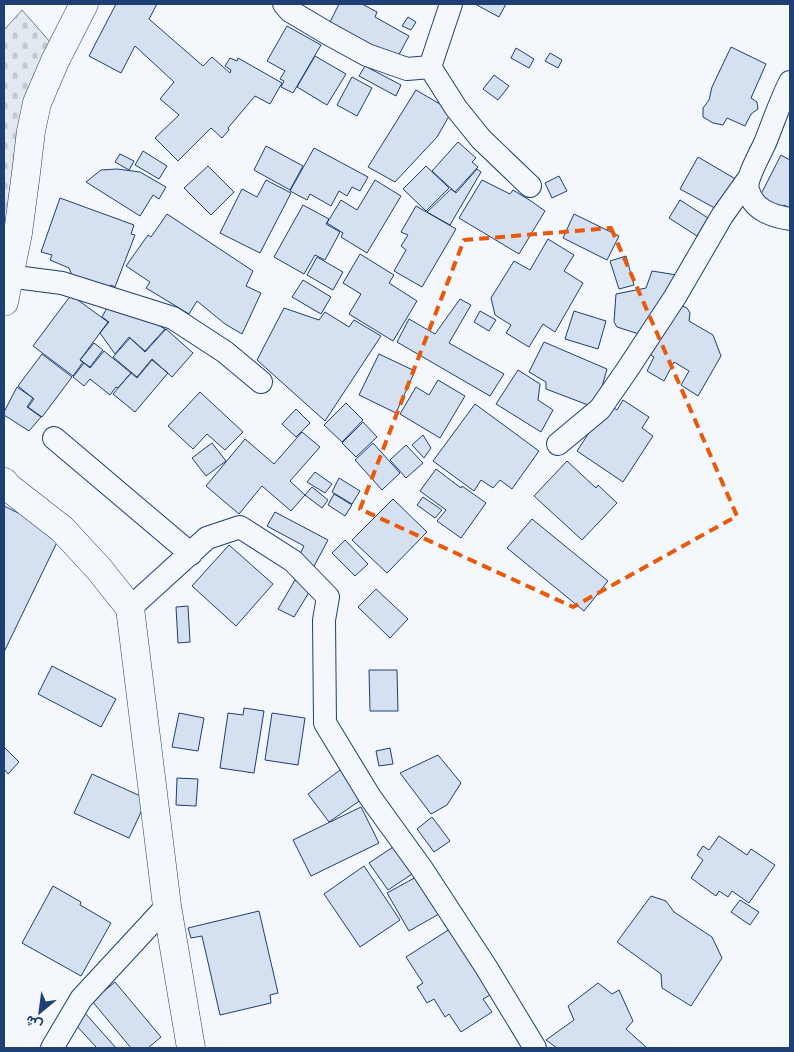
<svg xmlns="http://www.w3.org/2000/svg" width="794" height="1052" viewBox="0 0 794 1052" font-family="Ubuntu,Vazirmatn,sans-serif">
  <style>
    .cemetery { fill: url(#cemetery-stones); stroke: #687fa3 }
    .building { fill: #d5e0f0; stroke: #1d3f73 }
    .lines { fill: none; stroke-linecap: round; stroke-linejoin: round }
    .minor-casing { stroke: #1d3f73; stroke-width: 24 }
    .tertiary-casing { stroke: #1d3f73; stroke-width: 29 }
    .minor { stroke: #f4f7fb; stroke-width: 22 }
    .tertiary { stroke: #f4f7fb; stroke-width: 28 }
    .marked { fill: none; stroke: #e8590c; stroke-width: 4; stroke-dasharray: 10 6; stroke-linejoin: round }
  </style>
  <defs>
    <pattern id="cemetery-stones" width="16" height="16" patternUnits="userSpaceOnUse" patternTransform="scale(1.25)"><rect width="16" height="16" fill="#e3e9f0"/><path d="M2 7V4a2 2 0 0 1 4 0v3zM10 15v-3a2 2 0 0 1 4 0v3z" fill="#c2c9d1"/></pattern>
  </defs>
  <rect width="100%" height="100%" fill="#f4f7fb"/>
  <path class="cemetery" d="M22,10L51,43L4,272V30Z"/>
  <path class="building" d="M116,4H157L149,19L203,66L212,57L230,73L231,70L225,66L230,58L237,61L238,58L282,83L270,104L255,96L228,128L229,130L222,138L211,128L178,161L155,138L179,115L160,99L174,82L135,46L121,73L89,56Z
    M339,4H362L377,12L375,17L409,36L396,60L329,24Z
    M475,4H506L499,17Z
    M408,17L416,22L411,30L402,26Z
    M287,26L321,45L293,93L281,87L284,81L280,79L285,71L267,61Z
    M731,47L766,64L751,98L757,102L758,109L751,114L745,126L727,118L723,125L713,123L703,117V108L709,100L712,87Z
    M516,48L534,59L529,68L511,58Z
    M550,53L562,60L558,68L545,61Z
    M315,56L346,74L327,105L297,87Z
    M365,66L401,85L396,96L359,76Z
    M494,75L509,86L498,100L483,89Z
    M352,77L372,88L357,116L337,105Z
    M416,90L452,111L437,137L395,182L368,167Z
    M458,142L476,158L472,162L478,167L455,192L432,171Z
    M266,146L303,166L290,190L254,170Z
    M314,148L368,177L360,191L352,187L347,196L339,191L331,206L310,194L307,200L290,191Z
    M143,151L167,166L159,179L135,165Z
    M120,154L134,161L129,170L115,162Z
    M781,155L790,160V208L784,205L782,210L759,198Z
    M698,157L739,181L722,212L680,189Z
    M208,166L234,192L211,215L184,188Z
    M426,166L449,188L426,211L403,189Z
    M117,169L140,172L166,187L159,199L153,195L140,216L86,182L101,170Z
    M477,169L481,172L450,225L427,212L451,189L456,193Z
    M559,176L567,191L552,198L545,183Z
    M266,180L291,193L260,253L220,233L242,189L257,197Z
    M375,180L401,196L367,253L341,237L343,233L327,223L341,200L357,210Z
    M482,180L510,194L513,190L531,201L545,211L519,254L459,218Z
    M60,198L134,225L131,234L135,235L115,287L111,285L107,293L74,281L69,268L50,260L52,255L41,252Z
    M680,200L708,218L697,236L669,218Z
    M303,205L329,219L326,224L340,232L325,260L315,255L304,274L274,257Z
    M416,206L456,229L422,287L394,271L406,250L401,246L408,235L401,232Z
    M167,214L253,271L246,286L261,293L242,334L225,324L197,301L189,314L146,288L150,282L126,266L148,235L151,237Z
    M574,214L619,236L607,260L563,238Z
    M548,239L574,255L564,271L583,283L555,332L543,324L529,347L506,333L511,325L495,315L491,298L514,261L530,270Z
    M360,254L394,275L389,283L417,301L393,341L349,314L361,294L343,283Z
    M626,256L634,285L619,289L610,261Z
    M317,257L343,272L333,290L307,275Z
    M652,271L677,275L645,336L617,327L614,322L616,294L646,288Z
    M303,280L331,297L321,314L292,297Z
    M71,295L108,322L80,360L83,362L73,376L33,346Z
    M460,299L471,305L449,343L504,374L490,396L397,342L409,319L435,334Z
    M680,305L687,308L690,313L689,321L713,335L721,356L698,396L681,385L689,371L674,362L664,381L647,371L654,357L647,353Z
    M108,306L136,312L165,329L145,351L129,337L115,354L100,333L109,322L102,317Z
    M284,308L319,320L325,312L349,327L354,320L381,336L325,421L257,360Z
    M480,311L496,320L489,331L474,322Z
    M574,311L606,321L598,349L565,339Z
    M166,329L193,353L172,377L152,359L137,377L113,357L130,338L145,352Z
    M544,342L607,369L596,408L546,389V382L529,372Z
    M94,343L103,350L90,367L80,360Z
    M104,351L131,373L118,388L116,387L110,395L90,379L84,386L73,377L84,363L90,368Z
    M42,354L72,377L42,417L28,407L34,399L18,386Z
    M379,354L415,371L396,413L359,395Z
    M152,360L168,373L135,412L113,394L131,373L137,378Z
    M518,370L540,384L538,400L553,410L541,432L496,404Z
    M438,380L465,396L440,438L400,414L416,387L429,395Z
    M17,387L33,398L27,407L41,417L29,431L4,415V412Z
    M200,392L243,432L225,450L207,434L193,449L168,426Z
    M623,400L649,417L642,428L653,436L623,482L577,451L608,404L617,410Z
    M346,403L363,420L342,442L324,425Z
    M475,404L539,451L512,489L500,480L493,488L481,480L474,491L433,461Z
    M296,409L310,423L296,437L282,424Z
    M363,422L377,437L356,457L342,443Z
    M302,432L320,447L290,481L305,495L291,511L262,486L239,514L206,486L245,439L274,464Z
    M423,435L431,448L424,458L412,445Z
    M212,443L226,461L206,476L192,458Z
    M373,443L400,473L382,490L355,460Z
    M406,445L423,463L406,478L390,460Z
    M567,461L596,488L598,485L617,503L582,540L534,496Z
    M436,469L461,488L462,486L486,503L461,538L437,521L446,510L420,491Z
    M315,472L332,484L325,493L307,482Z
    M339,478L360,491L352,504L332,492Z
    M312,487L328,500L322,508L305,495Z
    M334,494L352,505L345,516L328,505Z
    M423,497L442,510L435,518L417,505Z
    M393,499L427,532L387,573L352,540Z
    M4,506L61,534L4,652Z
    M275,512L328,540L313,568L297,560L304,546L267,526Z
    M532,519L608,581L584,611L507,548Z
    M345,540L368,564L355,576L332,553Z
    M229,545L273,584L236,626L192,586Z
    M295,580L311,589L294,617L278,609Z
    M376,589L408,619L390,638L358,607Z
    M188,606L190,642L178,643L176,607Z
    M52,666L116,699L101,727L38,694Z
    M369,670H397L398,711H370Z
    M244,708L264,711L254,773L220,768L228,713L243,715Z
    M179,713L204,718L198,751L172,747Z
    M272,713L305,718L298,765L265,760Z
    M4,747L19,762L8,774L4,769Z
    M390,748L393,764L379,766L376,751Z
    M438,755L461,783L447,805L431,814L400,773Z
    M344,767L365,797L329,822L308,794Z
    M92,774L147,799L129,838L74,813Z
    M177,778L198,779L196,806L176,805Z
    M361,807L379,843L311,876L293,840Z
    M432,817L450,841L434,852L417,829Z
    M719,836L747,855L751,849L775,865L749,903L732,891L728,897L719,891L716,896L691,878L703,860L697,855L703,846L709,850Z
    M396,845L415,872L388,890L369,863Z
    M364,866L400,920L360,947L324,894Z
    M418,876L439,914L409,931L387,893Z
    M53,886L81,902L80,905L111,923L81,976L22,943Z
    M651,896L666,901L674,912L712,937L722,958L691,1006L662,988L661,974L617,942Z
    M740,900L759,912L750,925L731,912Z
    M259,911L278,993L270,995L271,1003L220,1015L202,936L191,938L188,928Z
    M453,927L492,994L483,999L492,1012L461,1032L449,1014L445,1017L434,999L427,1003L417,987L423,983L406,957Z
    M115,982L161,1037L148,1048H131L92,1001Z
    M598,983L612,994L619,990L633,1021L626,1029L647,1048H557L546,1040L574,1020L568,1006Z
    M85,1013L116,1048H97L74,1023Z"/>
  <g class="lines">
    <g class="minor-casing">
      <path id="minor" d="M284,4L290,11L327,33L367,55L407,69L430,67L451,4
        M430,67L456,108L481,139L530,186
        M790,82C780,102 773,123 765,143C760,154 745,180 748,190C753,210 772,216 790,219
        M4,274L8,276L62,283L173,318L225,352L261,382
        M54,438L191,554
        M558,444L600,409L627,370L675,297L722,216L749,178
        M130,608L207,538L240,527L293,561L328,597L324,620L325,723L370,797L422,869L486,967L535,1048
        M52,1048L81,999L167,906"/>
    </g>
    <g class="tertiary-casing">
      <path id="tertiary" d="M4,302L18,233L26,173L31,131L37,103L55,61L84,4
        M4,482L8,487L62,529L99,569L130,608L167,906L191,1048"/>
    </g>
    <use href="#minor" class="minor"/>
    <use href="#tertiary" class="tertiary"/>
  </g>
  <path class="marked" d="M611,228L737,516L573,607L360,509L464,240Z"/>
  <rect width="794" height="1052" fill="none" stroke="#1d3f73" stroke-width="10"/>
  <g transform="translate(40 1012) rotate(209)" stroke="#f4f7fb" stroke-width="4" paint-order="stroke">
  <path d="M0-4L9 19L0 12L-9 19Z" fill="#1d3f73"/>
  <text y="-8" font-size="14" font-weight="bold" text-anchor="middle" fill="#1d3f73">ش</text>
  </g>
</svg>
